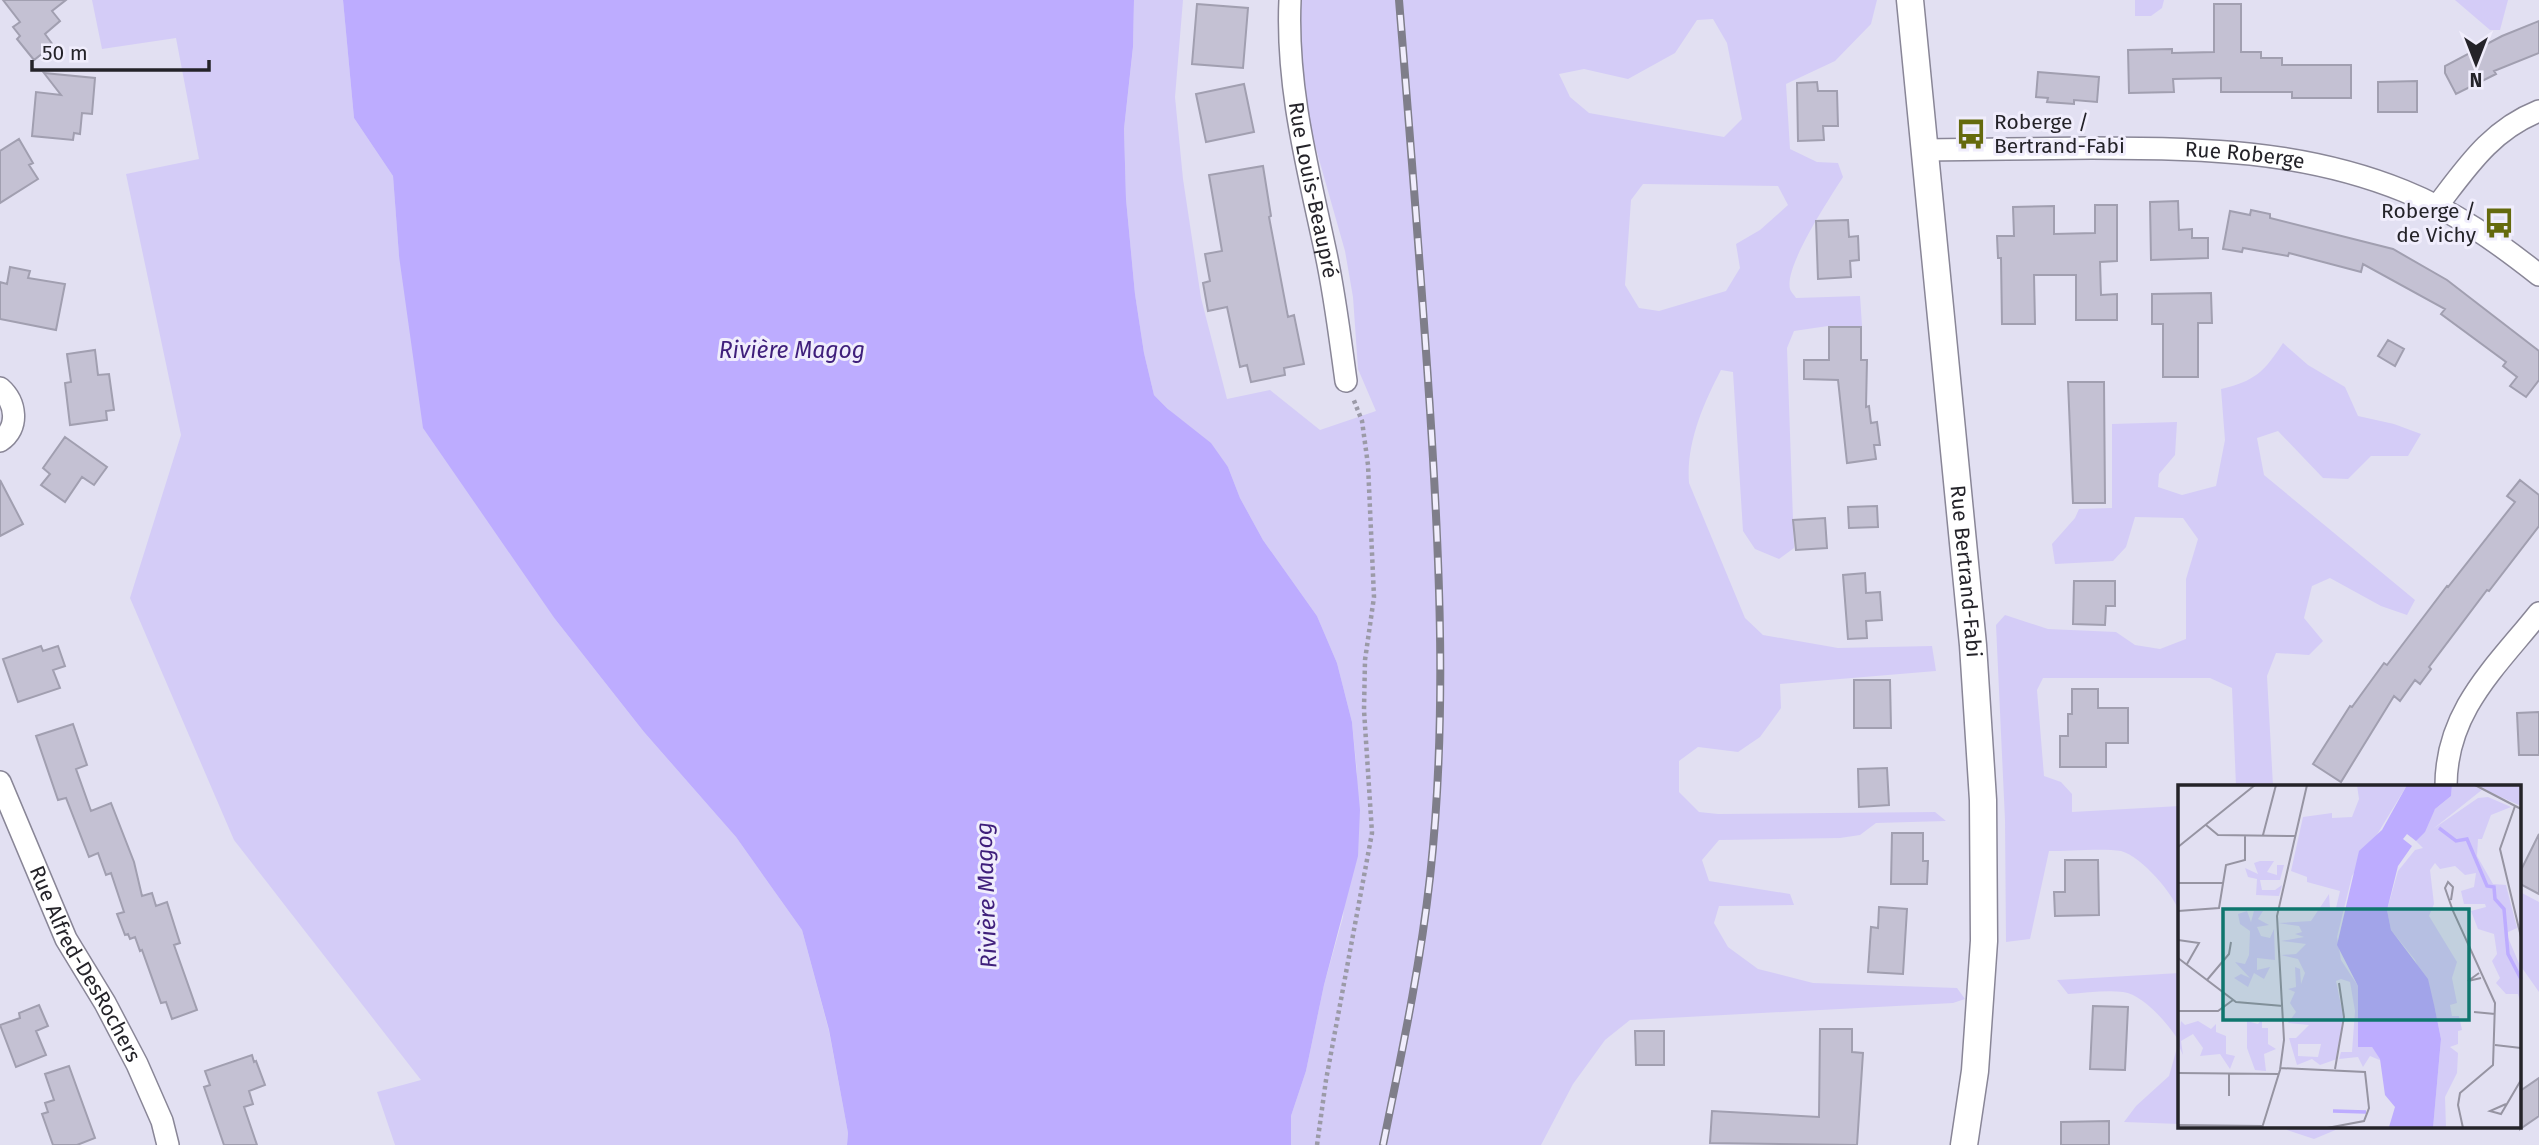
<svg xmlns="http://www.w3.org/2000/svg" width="2539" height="1145" viewBox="0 0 2539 1145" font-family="'Fira Sans',sans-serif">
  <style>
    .green { fill: #d4ccf7; fill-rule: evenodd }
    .water { fill: #bdacff }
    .building { fill: #c4c1d3; stroke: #a19fb0; stroke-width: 2 }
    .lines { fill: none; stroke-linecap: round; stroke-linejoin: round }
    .minor-casing { stroke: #898697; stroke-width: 24 }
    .tertiary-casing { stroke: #898697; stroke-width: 29 }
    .path { stroke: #9b9aa7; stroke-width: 4.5; stroke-dasharray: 3.5 3.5; stroke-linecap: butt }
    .minor { stroke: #fff; stroke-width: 21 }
    .tertiary { stroke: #fff; stroke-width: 26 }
    .rail-casing { stroke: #7f7e8a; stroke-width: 8 }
    .rail { stroke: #f0edfc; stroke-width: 5; stroke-dasharray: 16; stroke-linecap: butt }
    .labels { text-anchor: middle; stroke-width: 6; stroke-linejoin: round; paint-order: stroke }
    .poi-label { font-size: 21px; fill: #242329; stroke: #f0edfc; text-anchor: start }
    .street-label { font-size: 21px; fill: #242329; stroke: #f0edfc }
    .water-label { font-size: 23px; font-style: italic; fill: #3f1f7b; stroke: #f0edfc }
    .inset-river { fill: none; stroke: #bdacff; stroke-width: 3.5 }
    .inset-road { fill: none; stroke: #9694a2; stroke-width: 2 }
    .view { fill: #0f766e; fill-opacity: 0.15; stroke: #0f766e; stroke-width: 3.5 }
    .inset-edge { fill: none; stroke: #242329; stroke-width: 3.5 }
  </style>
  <rect width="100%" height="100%" fill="#e2e0f2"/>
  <path class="green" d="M92,0H343L354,118L393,176L399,256L555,619L644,732L736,837L802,930L829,1031L848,1133L847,1145H395L377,1092L421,1080L234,840L130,598L181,435L126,174L199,159L176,38L102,49Z
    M1134,0H1183L1175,97L1183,179L1201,298L1227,399L1270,390L1320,430L1376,411L1358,369L1353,297L1345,251L1309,124L1299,58L1298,0H1877L1871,24L1835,61L1786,84L1790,149L1817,162L1838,163L1843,177C1830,198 1784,266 1790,289C1791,292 1795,296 1796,298L1860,296L1862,326H1828L1794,331L1787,348L1794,548L1779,559L1755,549L1743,531L1733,372L1721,370C1703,404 1686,444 1689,483L1745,618L1763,635L1838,648L1932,646L1936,671L1780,684L1781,708L1760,737L1738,752L1698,747L1679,761V792L1699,812L1718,814L1935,812L1946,821L1876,823L1860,835L1840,838L1719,840L1702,860L1709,881L1790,894L1794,905L1719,906L1714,923L1728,947L1758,969L1813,983L1957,988L1965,999L1953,1003L1630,1020L1605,1040L1573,1084L1541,1145H1291V1116L1306,1071L1324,985L1343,917L1357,772L1352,722L1337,663L1317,616L1263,540L1240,498L1228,467L1154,395L1144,353L1135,294L1126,199L1124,129L1133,48ZM1713,19L1727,43L1742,119L1724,137L1589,113L1570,97L1559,74L1584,69L1628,79L1675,53L1697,20ZM1643,184L1778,186L1788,205L1760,230L1736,244L1740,268L1726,291L1659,311L1639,308L1625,285L1631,200Z
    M2135,0H2164L2162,8L2151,16H2135Z
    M2455,0H2508L2500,30H2490Z
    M2283,343L2308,365L2345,387L2358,416L2394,424L2421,434L2408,456H2371L2348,479L2323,478L2278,431L2257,438L2264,475L2415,600L2407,615L2381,606L2330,578L2312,586L2304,618L2323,641L2309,655L2276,653L2267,676L2273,786H2236L2232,688L2210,678H2043L2037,690L2044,776L2061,782L2072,794V812L2180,806V914C2174,894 2142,857 2121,851C2105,848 2067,851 2049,851L2030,939L2006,942L2005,820L1996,625L2005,615L2048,629L2116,632L2135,645L2160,649L2186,639V579L2198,539L2183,518L2135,517L2126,547L2113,561L2055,564L2052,544L2075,518L2079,509L2112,508V424L2177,422L2175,455L2159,474L2158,487L2182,495L2216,486L2225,440L2221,389C2255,381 2264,372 2283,343Z
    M2520,892L2539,902V992L2520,965Z
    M2180,973V1124L2124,1122L2136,1106L2169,1076L2179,1041C2169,1025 2143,994 2123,992C2105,990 2086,993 2068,994L2057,980Z
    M2286,1126H2345L2314,1139L2287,1130Z"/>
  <path class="water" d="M343,0H1134L1133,47L1124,129L1126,199L1135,294L1144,353L1154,395L1168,409L1211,443L1228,467L1240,498L1263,540L1317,616L1337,663L1352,722L1360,810L1358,856L1324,985L1306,1071L1291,1116V1145H847L848,1133L829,1030L802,930L736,837L644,732L555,619L423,428L399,256L393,176L354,118Z"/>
  <path class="building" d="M3,0H66L52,11L60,21L45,34L53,45L34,60L17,39L20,36L13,27L20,22Z
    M1197,4L1248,8L1243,68L1192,64Z
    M2214,4H2241V52H2261V58H2282V65H2351V98H2292V92H2221V78L2173,79L2174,92L2129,93L2128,50L2172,49V53L2214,52Z
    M2539,21V53L2494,71L2496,74L2456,94L2445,73V66L2502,36Z
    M2038,72L2099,77L2097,102L2074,100V104L2047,102L2048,98L2036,97Z
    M44,73L95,78L92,114L82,113L80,134L74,133L73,140L32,136L36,92L61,95Z
    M2417,81V112H2378V82Z
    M1817,82L1818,91H1837L1838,126H1823L1824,140L1798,141L1797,83Z
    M1244,84L1254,132L1206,142L1196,94Z
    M19,139L33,163L29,165L38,179L0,203V151Z
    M1263,166L1271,216L1269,217L1288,317L1294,315L1304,364L1284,368L1285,375L1251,382L1247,365L1240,367L1227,307L1208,311L1203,283L1210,281L1205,254L1222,251L1209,175Z
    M2178,201L2179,230L2192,229V238H2208V258L2151,260L2150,202Z
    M2095,205H2117V261L2100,262L2101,295L2117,294V320H2076V275H2034L2035,324H2002L2001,258H1998L1997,236H2014L2013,207L2054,206V234L2095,233Z
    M2251,210L2270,214V218L2393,249L2447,280L2539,351V380L2526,397L2510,386L2517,377L2503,366L2506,362L2441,314L2445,309L2363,264L2361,272L2289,253L2288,256L2243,248L2242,252L2223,249L2230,211L2250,215Z
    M1848,220L1849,237L1858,236L1859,260L1850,261L1851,277L1818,279L1816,221Z
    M10,267L30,271L28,278L65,284L56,330L0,319V282L7,284Z
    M2211,293L2212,323H2198V377H2163V324H2152V294Z
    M1829,327H1861V360H1867L1866,407L1869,406L1871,423L1877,422L1880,445H1874L1876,459L1847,463L1838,380L1804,379V360H1829Z
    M2388,340L2404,349L2395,366L2378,356Z
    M95,350L98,375L109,374L114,410L106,411L107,420L70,425L65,383L71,382L67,354Z
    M2068,382H2104L2105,503H2073Z
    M65,437L107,467L94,485L82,477L65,502L41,485L50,474L43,468Z
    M0,480L23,524L0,536Z
    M2520,480L2539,495V526L2489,591L2487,590L2429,667L2431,669L2420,684L2415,680L2400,701L2394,696L2341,782L2313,764L2350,706L2352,707L2384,663L2387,665L2447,586L2448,587L2515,502L2507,496Z
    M1877,506L1878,527L1849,528L1848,507Z
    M1825,518L1827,548L1796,550L1793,520Z
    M1865,573L1866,593L1880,592L1882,620L1866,621L1867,638L1848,639L1843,575Z
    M2074,581H2115V606H2106L2105,625L2073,624Z
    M41,646L43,651L58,646L65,666L53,670L60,688L18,702L3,659Z
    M1854,680H1890L1891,728H1854Z
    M2072,689H2098V708H2128V743H2106V767H2060V736H2068V714H2072Z
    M2539,712V755H2519L2517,713Z
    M73,724L87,765L76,769L91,811L111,803L134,862L142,896L152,893L156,906L167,902L180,943L174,945L197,1010L172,1019L166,1002L161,1003L142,950L140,951L135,937L130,939L128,934L125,935L117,914L124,912L111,873L106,875L98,853L89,857L66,798L58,800L36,736Z
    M1887,768L1889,805L1859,807L1858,769Z
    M1892,833H1923V861H1928L1927,884H1891Z
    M2539,834V894L2520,884V872Z
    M2065,860H2098L2099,915L2055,916L2054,892H2065Z
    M1879,907L1907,909L1903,974L1868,972L1871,927L1878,928Z
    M39,1005L48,1026L36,1031L46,1055L16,1067L0,1025L20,1018L19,1013Z
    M2093,1006L2128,1007L2125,1070L2090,1069Z
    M1820,1029H1852V1052L1863,1053L1857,1145L1710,1143L1712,1111L1819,1117Z
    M1635,1031H1664V1065H1636Z
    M252,1055L254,1062L256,1061L265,1085L249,1091L253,1104L244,1107L257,1145H224L204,1087L210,1085L205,1071Z
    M69,1066L95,1138L77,1145H53L42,1114L48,1112L45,1103L54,1100L45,1074Z
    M2539,1078V1116L2520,1129V1091Z
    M2109,1121V1145H2061V1122Z"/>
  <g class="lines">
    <g class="minor-casing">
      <g id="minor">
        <path id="s1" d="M1290,0C1286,87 1308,169 1326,254C1335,296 1340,338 1346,381"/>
        <path id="s2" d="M1923,150C1979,149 2036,149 2092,148C2200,148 2303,150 2404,191C2454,211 2497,242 2539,275"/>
        <path d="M2437,206C2467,167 2491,130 2539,111"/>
        <path d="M0,388C16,402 20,428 0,441"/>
        <path id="s3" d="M0,782L66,939L105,1003L137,1064L162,1121L168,1145"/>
        <path d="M2446,786C2446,711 2495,668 2539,613"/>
      </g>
    </g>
    <g class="tertiary-casing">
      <g id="tertiary">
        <path id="s4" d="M1910,0L1973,645L1983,800L1984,941L1975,1071L1964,1145"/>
      </g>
    </g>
    <path class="path" d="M1317,1145L1326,1080L1372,833L1364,710L1365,660L1374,597L1368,465L1362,421L1353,398"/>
    <use href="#minor" class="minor"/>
    <use href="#tertiary" class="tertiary"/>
    <g class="rail-casing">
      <path id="rail" d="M1383,1145C1401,1056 1420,968 1430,877C1447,723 1440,564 1430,410C1421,273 1410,136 1399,0"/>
    </g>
    <use href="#rail" class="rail"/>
  </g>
  <defs>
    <g id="bus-bare" transform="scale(2.415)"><path d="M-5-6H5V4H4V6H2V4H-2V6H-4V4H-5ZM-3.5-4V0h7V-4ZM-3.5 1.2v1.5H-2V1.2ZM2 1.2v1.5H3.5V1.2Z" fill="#656a0d" stroke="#f0edfc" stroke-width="2.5" paint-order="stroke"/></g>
  </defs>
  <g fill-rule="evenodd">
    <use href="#bus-bare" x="1971" y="134"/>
    <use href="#bus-bare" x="2499" y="223"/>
  </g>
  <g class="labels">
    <g class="poi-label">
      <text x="1994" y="129">Roberge /<tspan x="1994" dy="24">Bertrand-Fabi</tspan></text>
      <text x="2476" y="218" text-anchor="end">Roberge /<tspan x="2476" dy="24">de Vichy</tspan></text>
    </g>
    <g class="street-label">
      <text dy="7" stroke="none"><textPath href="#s2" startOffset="322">Rue Roberge</textPath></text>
      <text dy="7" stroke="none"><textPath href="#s1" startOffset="192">Rue Louis-Beaupré</textPath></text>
      <text dy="7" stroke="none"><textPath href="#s4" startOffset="574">Rue Bertrand-Fabi</textPath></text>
      <text dy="7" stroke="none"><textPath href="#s3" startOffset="201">Rue Alfred-DesRochers</textPath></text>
    </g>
    <g class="water-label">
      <text x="792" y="358">Rivière Magog</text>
      <text transform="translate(986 895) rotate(-92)" y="8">Rivière Magog</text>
    </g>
  </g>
  <g transform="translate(2178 785)">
    <rect width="343" height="343" fill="#e2e0f2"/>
    <path d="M179,0H229L174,91L159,152L163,175L180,201V261L194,262L204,276L192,271L185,282L180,272L161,274L163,267H174L177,226L172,197L163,194L158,196L165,230L159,274L142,280L134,274L119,280L111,253H118L131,240L110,238L118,227L112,218L117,207L110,204L118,202L117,182L122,184L123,199L127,188L120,174L103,170L118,169L128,159L103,156L126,152L117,149L124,147L121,141L100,138L133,136L151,109L152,123H158L162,106L129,97V92L113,86L125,32L154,28V33L174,32L181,14ZM120,259H143L140,272L120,271ZM274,0H343V21L305,4L255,44L300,13L310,12L333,22L313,30L304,54H300L299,71L315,99L328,100L339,143L328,148L343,183V220L340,209H328L318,198L322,193L314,176L319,169L316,149L300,144L293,126L308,122L307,119H286L283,106L296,102L298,88L287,90L277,81L262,84L257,78L252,85L256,119L251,131L279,177L274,193L279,218L272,220L274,231H281L284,245L280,246V259L272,262L280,268L279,288L267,312L268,343H255L263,254L257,224L237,175L213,145L209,125L220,86L237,65L245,63L238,56L257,24L273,11ZM82,76H96L89,87L99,90V80H106L102,95H82L84,105H97L104,100L101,111L78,110L79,94L70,92L67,83L80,89L76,78ZM69,126L73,137L76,126H85L80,134L91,140L79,142L83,151L92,153L96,144L97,175L79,173V185L92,182L86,194L76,188L70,202L56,193L63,189L72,193L57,177L67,179L71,170L72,146L62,139L60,129ZM84,234V243H90V259L98,264L86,269L88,286L77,285L69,263V236L80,239ZM3,236L7,240L20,236L33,244L38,239V247L48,251V269L57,271L52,284L42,269L22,271L25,263L15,249L3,256L5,270L0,259Z" fill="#d4ccf7" fill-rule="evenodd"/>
    <path d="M229,0H274L273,11L257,24L247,47L238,56L229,49L225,54L234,61L220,81L209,125L213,145L250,194L257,224L263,254L255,343L211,342L217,322L207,310L202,274L194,262H180V201L159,160L181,66L204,45Z" fill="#bdacff"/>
    <path class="inset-river" d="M261,43L278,56L289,54L309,101L316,102L317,114L326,124L330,169L343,194M155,326L188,327"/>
    <path class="inset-road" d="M297,0L343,24M337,21L322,64L343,152M28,40L40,50L117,51M85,50L98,0M0,62L77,0M0,98H45M273,115L275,102L270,97L267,103L275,126L317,218L315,280L282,308L280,320L285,343M0,126L41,123L48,80L67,75V50M0,155L21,158L9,179M0,173L58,217L105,221M301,188L290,196L303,193M29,195L51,169L53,157M0,226H40L55,215M296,227L317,229M317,260L343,263M102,283L187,287L191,323L186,336L149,343M157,284L166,232L161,198M0,288L101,289M51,311V288M328,319L312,326L323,329L343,295M0,340L84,341M84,343L102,285L106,255L99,131L129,0"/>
    <path class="view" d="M45,124H291V235H45Z"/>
    <rect width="343" height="343" class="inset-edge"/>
  </g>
  <g transform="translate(2476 63) rotate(180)" stroke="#f0edfc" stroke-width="5" paint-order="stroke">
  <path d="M0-5L12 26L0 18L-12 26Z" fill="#242329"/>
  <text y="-10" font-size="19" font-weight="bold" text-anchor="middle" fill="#242329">N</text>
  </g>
  <path d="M32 60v10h177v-10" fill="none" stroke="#242329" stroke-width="3.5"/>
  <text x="42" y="60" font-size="21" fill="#242329" stroke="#f0edfc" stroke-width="5" paint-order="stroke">50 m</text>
</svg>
